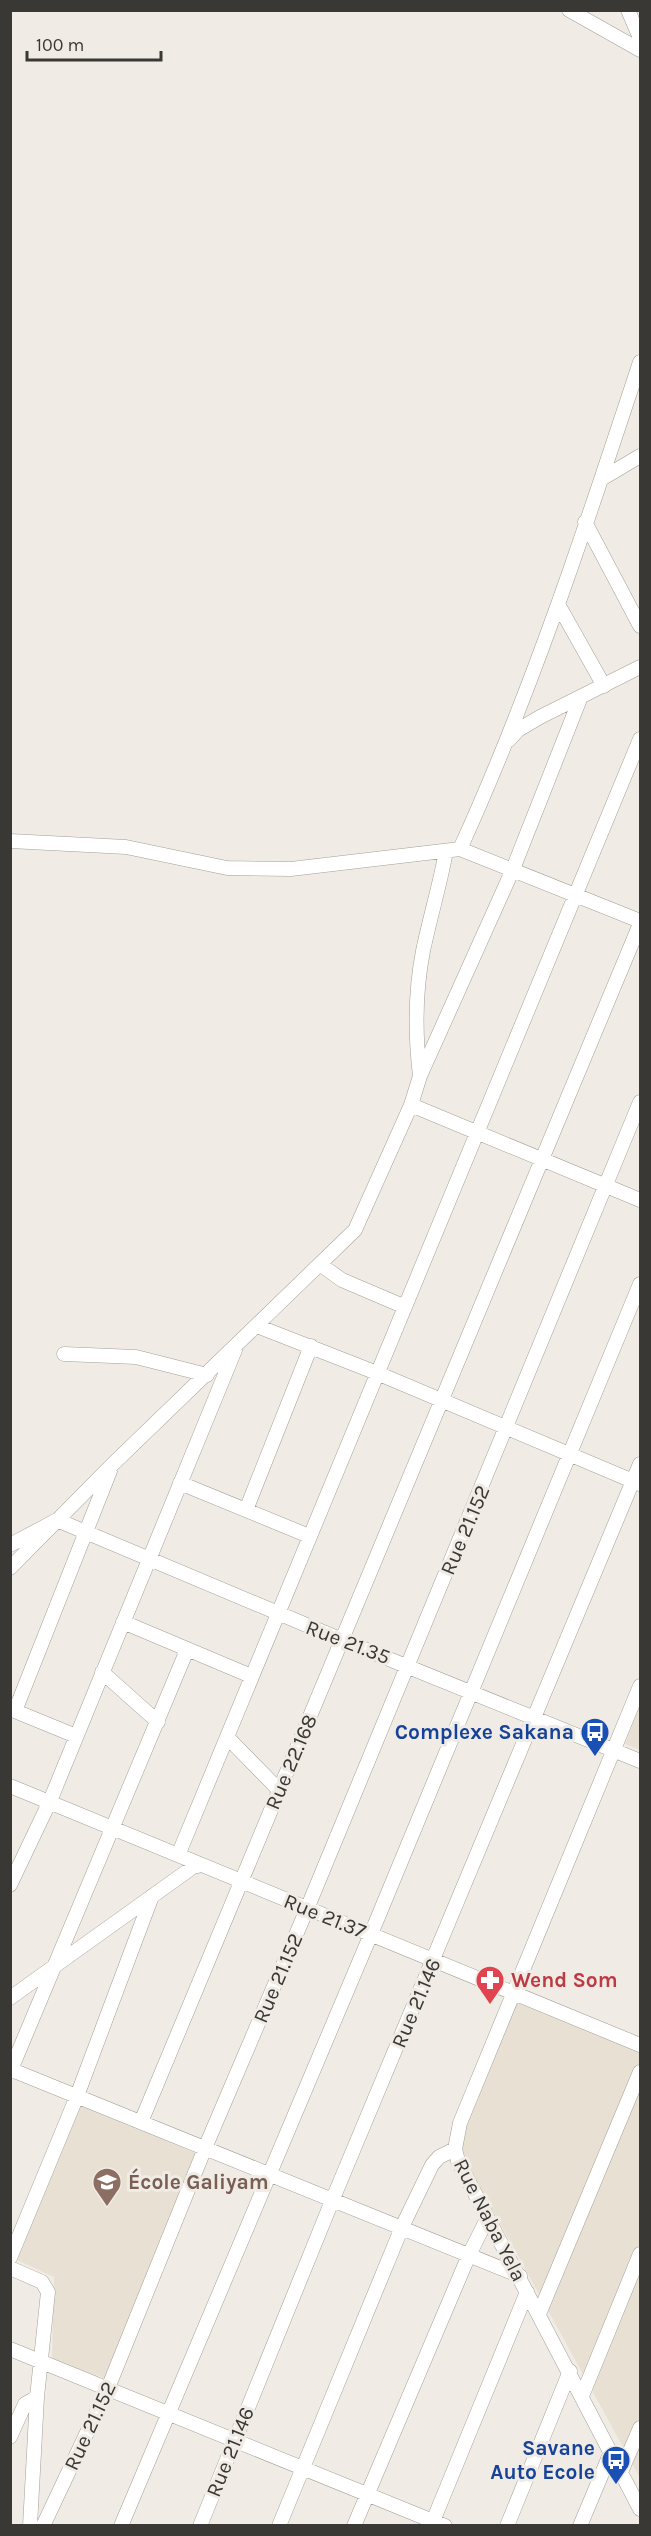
<svg xmlns="http://www.w3.org/2000/svg" width="651" height="2536" viewBox="0 0 651 2536" font-family="Karla,sans-serif">
  <style>
    .built { fill: #e8e1d3 }
    .lines { fill: none; stroke-linecap: round; stroke-linejoin: round }
    .minor-casing { stroke: #a3a099; stroke-width: 15 }
    .minor { stroke: #fff; stroke-width: 14 }
    .labels { text-anchor: middle; stroke-width: 6; stroke-linejoin: round; paint-order: stroke }
    .street-label { font-size: 21px; fill: #393835; stroke: #f0ece5 }
    .transit-label { font-size: 21px; font-weight: bold; fill: #164399; stroke: #f0ece5; text-anchor: end }
    .health-label { font-size: 21px; font-weight: bold; fill: #be3a42; stroke: #f0ece5; text-anchor: start }
    .education-label { font-size: 21px; font-weight: bold; fill: #785e54; stroke: #f0ece5; text-anchor: start }
  </style>
  <rect width="100%" height="100%" fill="#f0ece5"/>
  <path class="built" d="M640,1705V1750L625,1744Z
    M517,1999L640,2050V2478L462,2154L461,2135Z
    M79,2102L197,2154L105,2378L52,2361L54,2277L17,2260Z"/>
  <g class="lines">
    <g class="minor-casing">
      <path id="minor" d="M569,10L640,50
        M628,10L640,38
        M603,478L640,456
        M585,522L640,626
        M559,606L604,686
        M509,740L518,730L540,717L640,667
        M10,841L126,847L227,868L291,869L460,849L640,921
        M460,849C532,691 586,526 640,362
        M420,1076C415,1034 415,992 423,951C430,917 440,885 446,851
        M411,1105L640,1200
        M321,1265L342,1280L403,1306
        M257,1326L377,1373L640,1484
        M64,1354L136,1357L207,1375
        M180,1483L309,1536
        M246,1510L311,1346
        M10,1545L57,1520L342,1640L640,1761
        M10,1568L113,1464L355,1230L411,1105L420,1076L513,869L580,699
        M123,1622L251,1676
        M102,1672L158,1722
        M640,1686L460,2123L455,2149L458,2161L640,2509
        M10,1709L76,1736
        M15,1711L110,1471
        M227,1737L279,1790
        M10,1786L640,2045
        M179,1853L640,739
        M10,1885L50,1801L235,1350
        M10,1998L193,1867L202,1865
        M12,2070L520,2276
        M10,2072L187,1650
        M141,2122L640,924
        M10,2258L77,2096L152,1896
        M10,2268L42,2282L48,2292L37,2397L30,2526
        M539,2314L640,2072
        M10,2349L445,2526
        M582,2396L640,2254
        M10,2437L25,2404L37,2397
        M621,2472L640,2428
        M43,2526L108,2388L205,2148L307,1909L640,1102
        M121,2526L371,1934L640,1284
        M200,2526L332,2201L640,1464
        M279,2526L402,2227L432,2165L439,2157L455,2149
        M354,2526L469,2255L487,2219
        M431,2526L527,2292
        M507,2526L570,2371
        M580,2526L611,2452"/>
    </g>
    <use href="#minor" class="minor"/>
  </g>
  <defs>
    <g id="bus-pin" transform="scale(1.5)"><path d="M0 17L-7.5 6A9.5 9.5 0 1 1 7.5 6Z" fill="#1a4fb4" stroke="#f0ece5"/><path d="M-5-6H5V4H4V6H2V4H-2V6H-4V4H-5ZM-3.5-4V0h7V-4ZM-3.5 1.2v1.5H-2V1.2ZM2 1.2v1.5H3.5V1.2Z" fill="#fff"/></g>
    <g id="pharmacy-pin" transform="scale(1.5)"><path d="M0 17L-7.5 6A9.5 9.5 0 1 1 7.5 6Z" fill="#e0444e" stroke="#f0ece5"/><path d="M-2-6h4v4h4v4h-4v4h-4v-4h-4v-4h4Z" fill="#fff"/></g>
    <g id="school-pin" transform="scale(1.5)"><path d="M0 17L-7.5 6A9.5 9.5 0 1 1 7.5 6Z" fill="#8d6e63" stroke="#f0ece5"/><path d="M0-5L7-2L0 1L-7-2ZM-4 1L0 2.5L4 1V4Q0 6-4 4Z" fill="#fff"/></g>
  </defs>
  <g fill-rule="evenodd">
    <use href="#bus-pin" x="595" y="1732"/>
    <use href="#pharmacy-pin" x="490" y="1980"/>
    <use href="#school-pin" x="107" y="2182"/>
    <use href="#bus-pin" x="616" y="2460"/>
  </g>
  <g class="labels">
    <g class="street-label">
      <text transform="translate(465 1530) rotate(-67)" y="7">Rue 21.152</text>
      <text transform="translate(348 1642) rotate(21)" y="7">Rue 21.35</text>
      <text transform="translate(291 1762) rotate(-67)" y="7">Rue 22.168</text>
      <text transform="translate(325 1916) rotate(22)" y="7">Rue 21.37</text>
      <text transform="translate(278 1978) rotate(-67)" y="7">Rue 21.152</text>
      <text transform="translate(416 2003) rotate(-67)" y="7">Rue 21.146</text>
      <text transform="translate(490 2220) rotate(63)" y="7">Rue Naba Yela</text>
      <text transform="translate(90 2426) rotate(-65)" y="7">Rue 21.152</text>
      <text transform="translate(230 2452) rotate(-68)" y="7">Rue 21.146</text>
    </g>
    <g class="transit-label">
      <text x="574" y="1739">Complexe Sakana</text>
      <text x="595" y="2455">Savane<tspan x="595" dy="24">Auto Ecole</tspan></text>
    </g>
    <g class="health-label">
      <text x="511" y="1987">Wend Som</text>
    </g>
    <g class="education-label">
      <text x="128" y="2189">École Galiyam</text>
    </g>
  </g>
  <rect width="651" height="2536" fill="none" stroke="#393835" stroke-width="24"/>
  <path d="M27 51v9h134v-9" fill="none" stroke="#393835" stroke-width="3"/>
  <text x="36" y="51" font-size="18" fill="#393835" stroke="#f0ece5" stroke-width="4.5" paint-order="stroke">100 m</text>
</svg>
